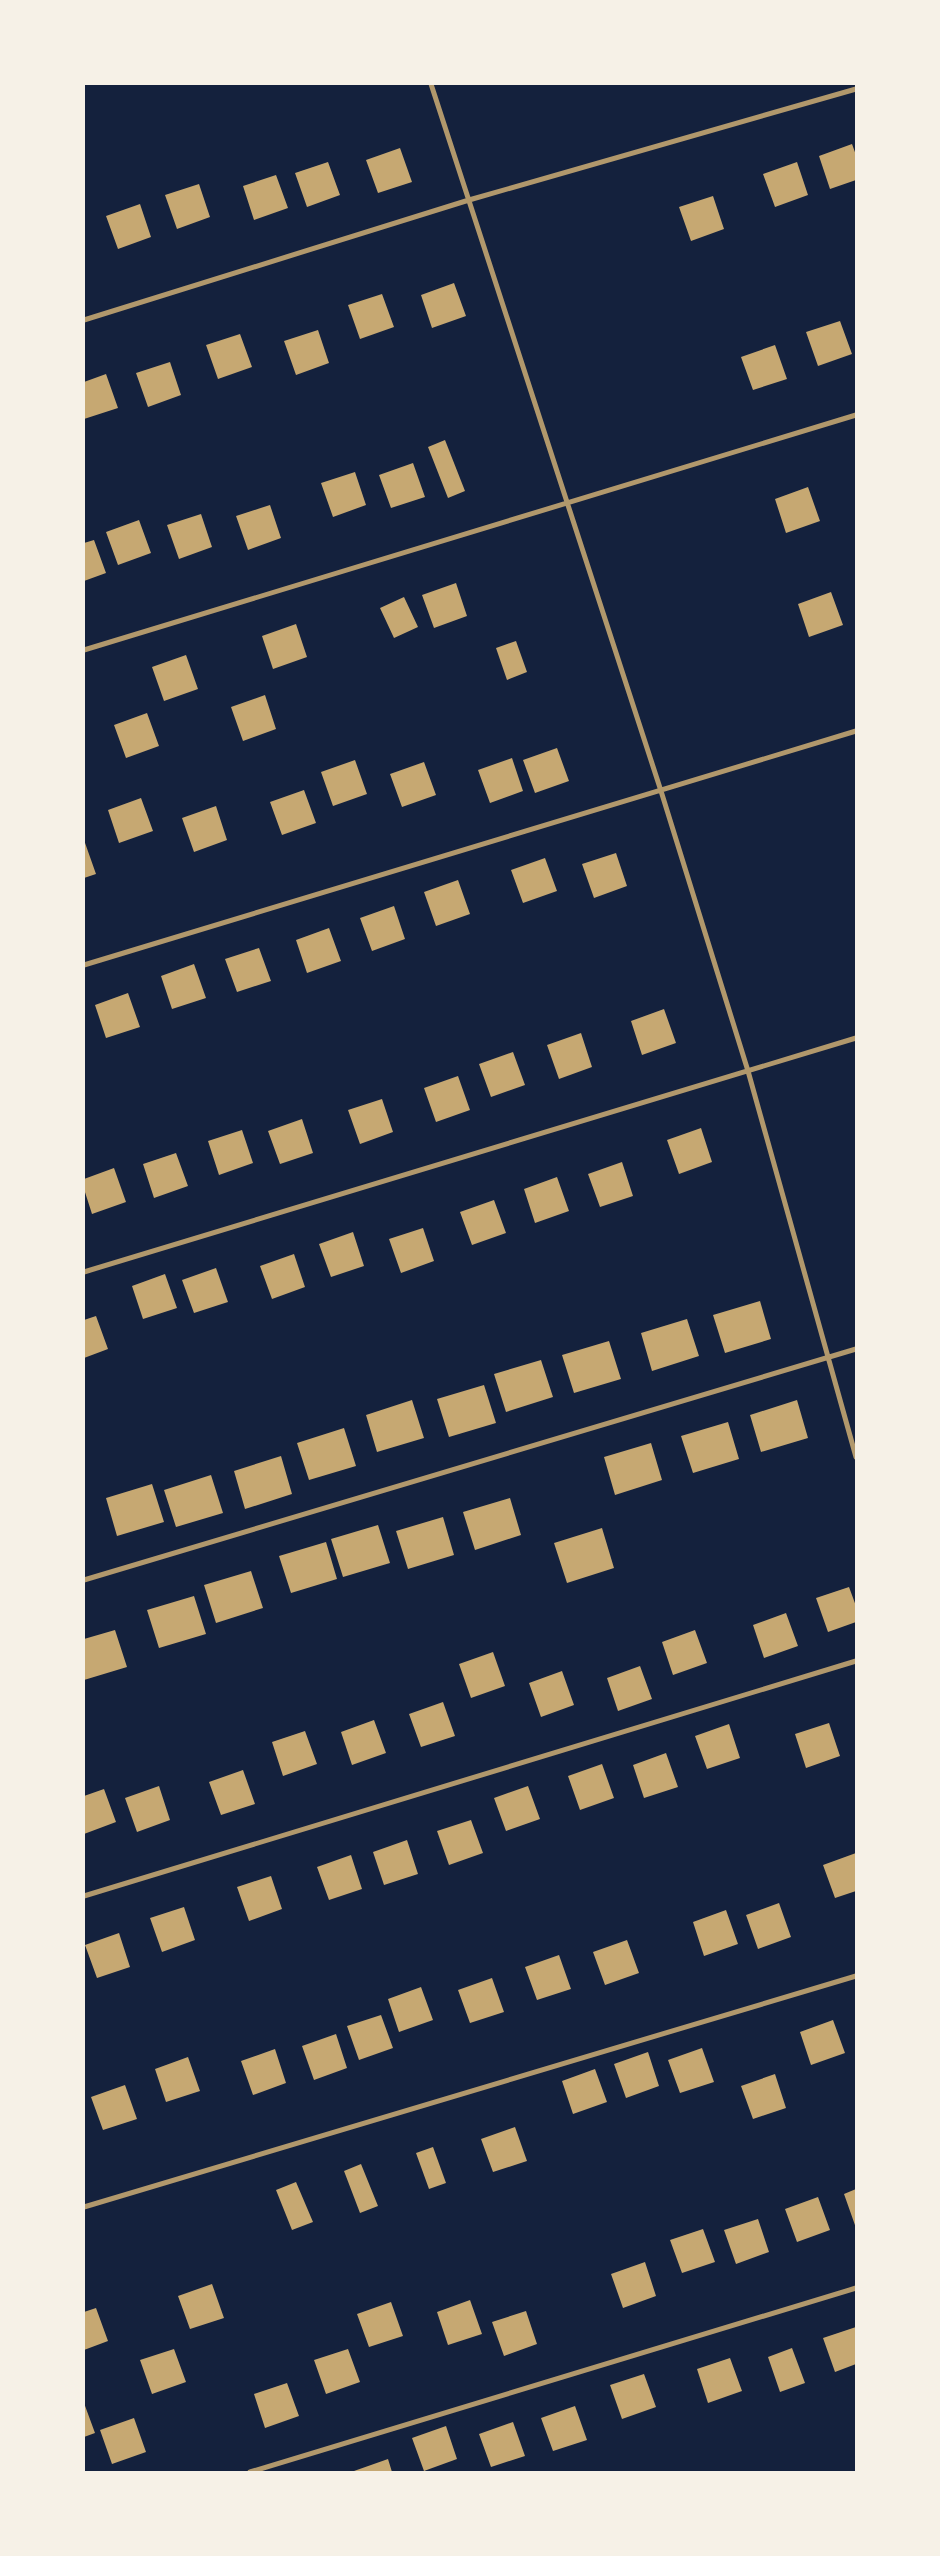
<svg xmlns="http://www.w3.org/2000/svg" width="940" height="2556" viewBox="0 0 940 2556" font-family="'Open Sans',sans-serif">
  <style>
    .building { fill: #c6a872 }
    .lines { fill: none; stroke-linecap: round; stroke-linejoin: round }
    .minor { stroke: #b1986c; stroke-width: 5 }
  </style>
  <rect width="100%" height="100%" fill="#14213d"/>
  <path class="building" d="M852,144L856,155V180L830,189L819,156Z
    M400,148L412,182L378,193L366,160Z
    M328,162L340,195L307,207L295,173Z
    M797,162L808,195L775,207L763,174Z
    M276,175L288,208L254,220L243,186Z
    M199,184L210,217L177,229L165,195Z
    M713,196L724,229L691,241L679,207Z
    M140,204L151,237L118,249L106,216Z
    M454,283L466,316L432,328L421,295Z
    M382,294L394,327L360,339L348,305Z
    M840,321L852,354L818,366L806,332Z
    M318,330L329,363L296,375L284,341Z
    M240,334L252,367L218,379L206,345Z
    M775,345L787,379L753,390L741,357Z
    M170,362L181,395L148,407L136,373Z
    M106,374L118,408L84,419V382Z
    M445,440L465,491L448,498L428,447Z
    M413,463L425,497L391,508L379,475Z
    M355,472L366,505L333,517L321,483Z
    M808,487L820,521L786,533L775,499Z
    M270,505L281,538L248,550L236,516Z
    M201,514L212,547L179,559L167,525Z
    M139,520L151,553L118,565L106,532Z
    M94,540L106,573L84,581V543Z
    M456,583L467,616L434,628L422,595Z
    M831,592L843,625L809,637L798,604Z
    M404,597L418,627L394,638L380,608Z
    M296,624L307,657L273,669L262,636Z
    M516,641L527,672L507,680L496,648Z
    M186,655L198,689L164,701L152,667Z
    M265,695L276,729L243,741L231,707Z
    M147,713L159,746L126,758L114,725Z
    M557,748L569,781L535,793L523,760Z
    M512,758L523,791L490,803L478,770Z
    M355,760L367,794L333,806L321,772Z
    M424,762L436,795L402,807L390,774Z
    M304,790L316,823L282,835L270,802Z
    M141,798L153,831L119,843L108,810Z
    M216,806L227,840L194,852L182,818Z
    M84,840L96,874L84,878Z
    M616,853L627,886L594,898L582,864Z
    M545,858L557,891L523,903L511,870Z
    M458,880L470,914L436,926L424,892Z
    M394,906L405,939L372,951L360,918Z
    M329,928L341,961L307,973L296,940Z
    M259,948L271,981L237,992L225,959Z
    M194,964L206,998L172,1009L161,976Z
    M128,993L140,1027L106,1038L95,1005Z
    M664,1009L676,1043L642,1055L631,1021Z
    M581,1033L592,1067L559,1079L547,1045Z
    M513,1052L525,1085L491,1097L479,1064Z
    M458,1076L470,1110L436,1122L424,1088Z
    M382,1099L393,1132L360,1144L348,1110Z
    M302,1119L313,1153L280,1164L268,1131Z
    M701,1128L712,1162L679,1174L667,1140Z
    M242,1130L253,1163L219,1175L208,1141Z
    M176,1153L188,1186L154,1198L143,1164Z
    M622,1162L633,1196L600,1207L588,1174Z
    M114,1168L126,1202L92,1214L84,1189V1179Z
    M557,1177L569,1211L535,1223L524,1189Z
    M494,1200L506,1233L472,1245L460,1212Z
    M423,1228L434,1261L401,1273L389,1239Z
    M353,1232L364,1266L331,1277L319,1244Z
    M294,1254L305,1287L272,1299L260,1266Z
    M216,1268L228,1302L194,1313L182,1280Z
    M165,1274L177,1308L143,1319L132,1286Z
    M760,1301L771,1339L725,1353L713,1315Z
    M96,1316L108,1349L84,1358V1320Z
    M687,1319L699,1356L652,1371L641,1333Z
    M609,1341L621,1379L574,1393L562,1355Z
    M541,1360L553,1397L506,1412L494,1374Z
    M484,1385L496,1423L449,1437L437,1399Z
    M412,1400L424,1438L377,1452L366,1415Z
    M797,1400L808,1438L761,1452L750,1415Z
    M728,1422L739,1459L693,1473L681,1436Z
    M344,1428L356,1466L309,1480L297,1443Z
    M651,1443L662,1480L615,1495L604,1457Z
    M281,1456L292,1494L245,1509L234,1471Z
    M211,1475L223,1513L176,1527L164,1490Z
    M152,1484L164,1522L117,1536L106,1498Z
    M510,1498L521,1535L475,1550L463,1512Z
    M443,1517L454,1555L408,1569L396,1531Z
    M378,1525L390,1563L343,1577L331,1539Z
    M602,1528L614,1568L567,1583L554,1543Z
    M326,1542L337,1579L291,1593L279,1556Z
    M251,1571L263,1608L216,1623L204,1585Z
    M849,1587L856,1606V1622L828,1632L816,1598Z
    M194,1596L206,1634L159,1648L147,1610Z
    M786,1613L798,1646L764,1658L753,1625Z
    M115,1630L127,1667L84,1680V1639Z
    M695,1630L707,1663L673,1675L662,1642Z
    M493,1652L505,1686L471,1698L459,1664Z
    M640,1666L652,1699L618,1711L607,1678Z
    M562,1671L574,1705L541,1717L529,1683Z
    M443,1702L455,1736L421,1747L409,1714Z
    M374,1720L386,1753L352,1765L341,1732Z
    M829,1723L840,1756L806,1768L795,1734Z
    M729,1724L740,1758L707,1769L695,1736Z
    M305,1731L317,1764L283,1776L272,1742Z
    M666,1753L678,1787L644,1798L633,1765Z
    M602,1764L614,1798L580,1810L568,1776Z
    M243,1770L255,1804L221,1815L209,1782Z
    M159,1786L170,1820L137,1832L125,1798Z
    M528,1786L540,1819L506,1831L494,1798Z
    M104,1789L116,1822L84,1834V1796Z
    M471,1820L483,1853L449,1865L437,1831Z
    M407,1840L418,1874L384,1885L373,1852Z
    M856,1853V1891L835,1898L823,1865Z
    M351,1855L362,1889L329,1900L317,1867Z
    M271,1876L282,1909L249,1921L237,1887Z
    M779,1903L791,1937L758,1949L746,1915Z
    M184,1907L195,1940L162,1952L150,1918Z
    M726,1910L738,1944L704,1956L693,1922Z
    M119,1933L130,1967L97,1978L85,1945Z
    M627,1940L639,1973L605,1985L593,1952Z
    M559,1955L571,1989L537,2000L525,1967Z
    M492,1978L504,2012L470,2023L458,1990Z
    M421,1987L433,2020L399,2032L388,1999Z
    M381,2015L393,2048L359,2060L347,2026Z
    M833,2020L845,2053L811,2065L800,2032Z
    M336,2034L347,2068L314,2080L302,2046Z
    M702,2048L714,2082L680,2093L668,2060Z
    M275,2049L286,2083L253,2095L241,2061Z
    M648,2052L659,2086L626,2098L614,2064Z
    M188,2057L200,2091L166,2102L155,2069Z
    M595,2069L607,2102L573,2114L562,2081Z
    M775,2074L786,2108L753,2119L741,2086Z
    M125,2085L137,2119L103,2130L91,2097Z
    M515,2127L527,2161L493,2172L481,2139Z
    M433,2147L446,2183L429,2189L416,2153Z
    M361,2164L378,2206L360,2213L344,2171Z
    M296,2182L313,2222L292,2230L276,2190Z
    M856,2189V2228L844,2194Z
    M818,2197L830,2230L797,2242L785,2209Z
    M758,2219L769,2252L736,2264L724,2230Z
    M703,2229L715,2262L682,2273L670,2240Z
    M645,2262L656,2296L623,2308L611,2274Z
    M212,2284L224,2318L190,2329L178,2296Z
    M470,2300L482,2334L448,2345L437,2312Z
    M391,2302L403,2336L369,2347L357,2314Z
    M96,2308L108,2341L84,2350V2312Z
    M526,2311L537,2344L504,2356L492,2322Z
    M856,2327V2364L835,2372L823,2338Z
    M792,2348L805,2383L780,2392L768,2357Z
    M174,2349L186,2382L152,2394L140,2360Z
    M348,2349L360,2382L326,2394L314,2360Z
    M730,2358L742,2391L708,2403L697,2369Z
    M644,2374L656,2407L622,2419L610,2385Z
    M287,2383L299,2416L265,2428L254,2394Z
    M84,2403L95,2433L84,2437Z
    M575,2406L587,2440L553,2451L541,2418Z
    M134,2418L146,2452L112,2464L100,2430Z
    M513,2422L525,2456L491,2467L479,2434Z
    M446,2426L457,2459L424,2471L412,2438Z
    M388,2459L392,2472H354V2471Z"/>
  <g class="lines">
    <path class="minor" d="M431,84L661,791L748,1071L856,1457
      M84,320L469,200L856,89
      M84,650L856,415
      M84,965L856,731
      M84,1272L856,1038
      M84,1580L856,1349
      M84,1896L856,1661
      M84,2207L856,1976
      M250,2472L856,2288"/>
  </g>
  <rect width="940" height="2556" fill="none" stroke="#f6f1e7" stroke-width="170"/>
</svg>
